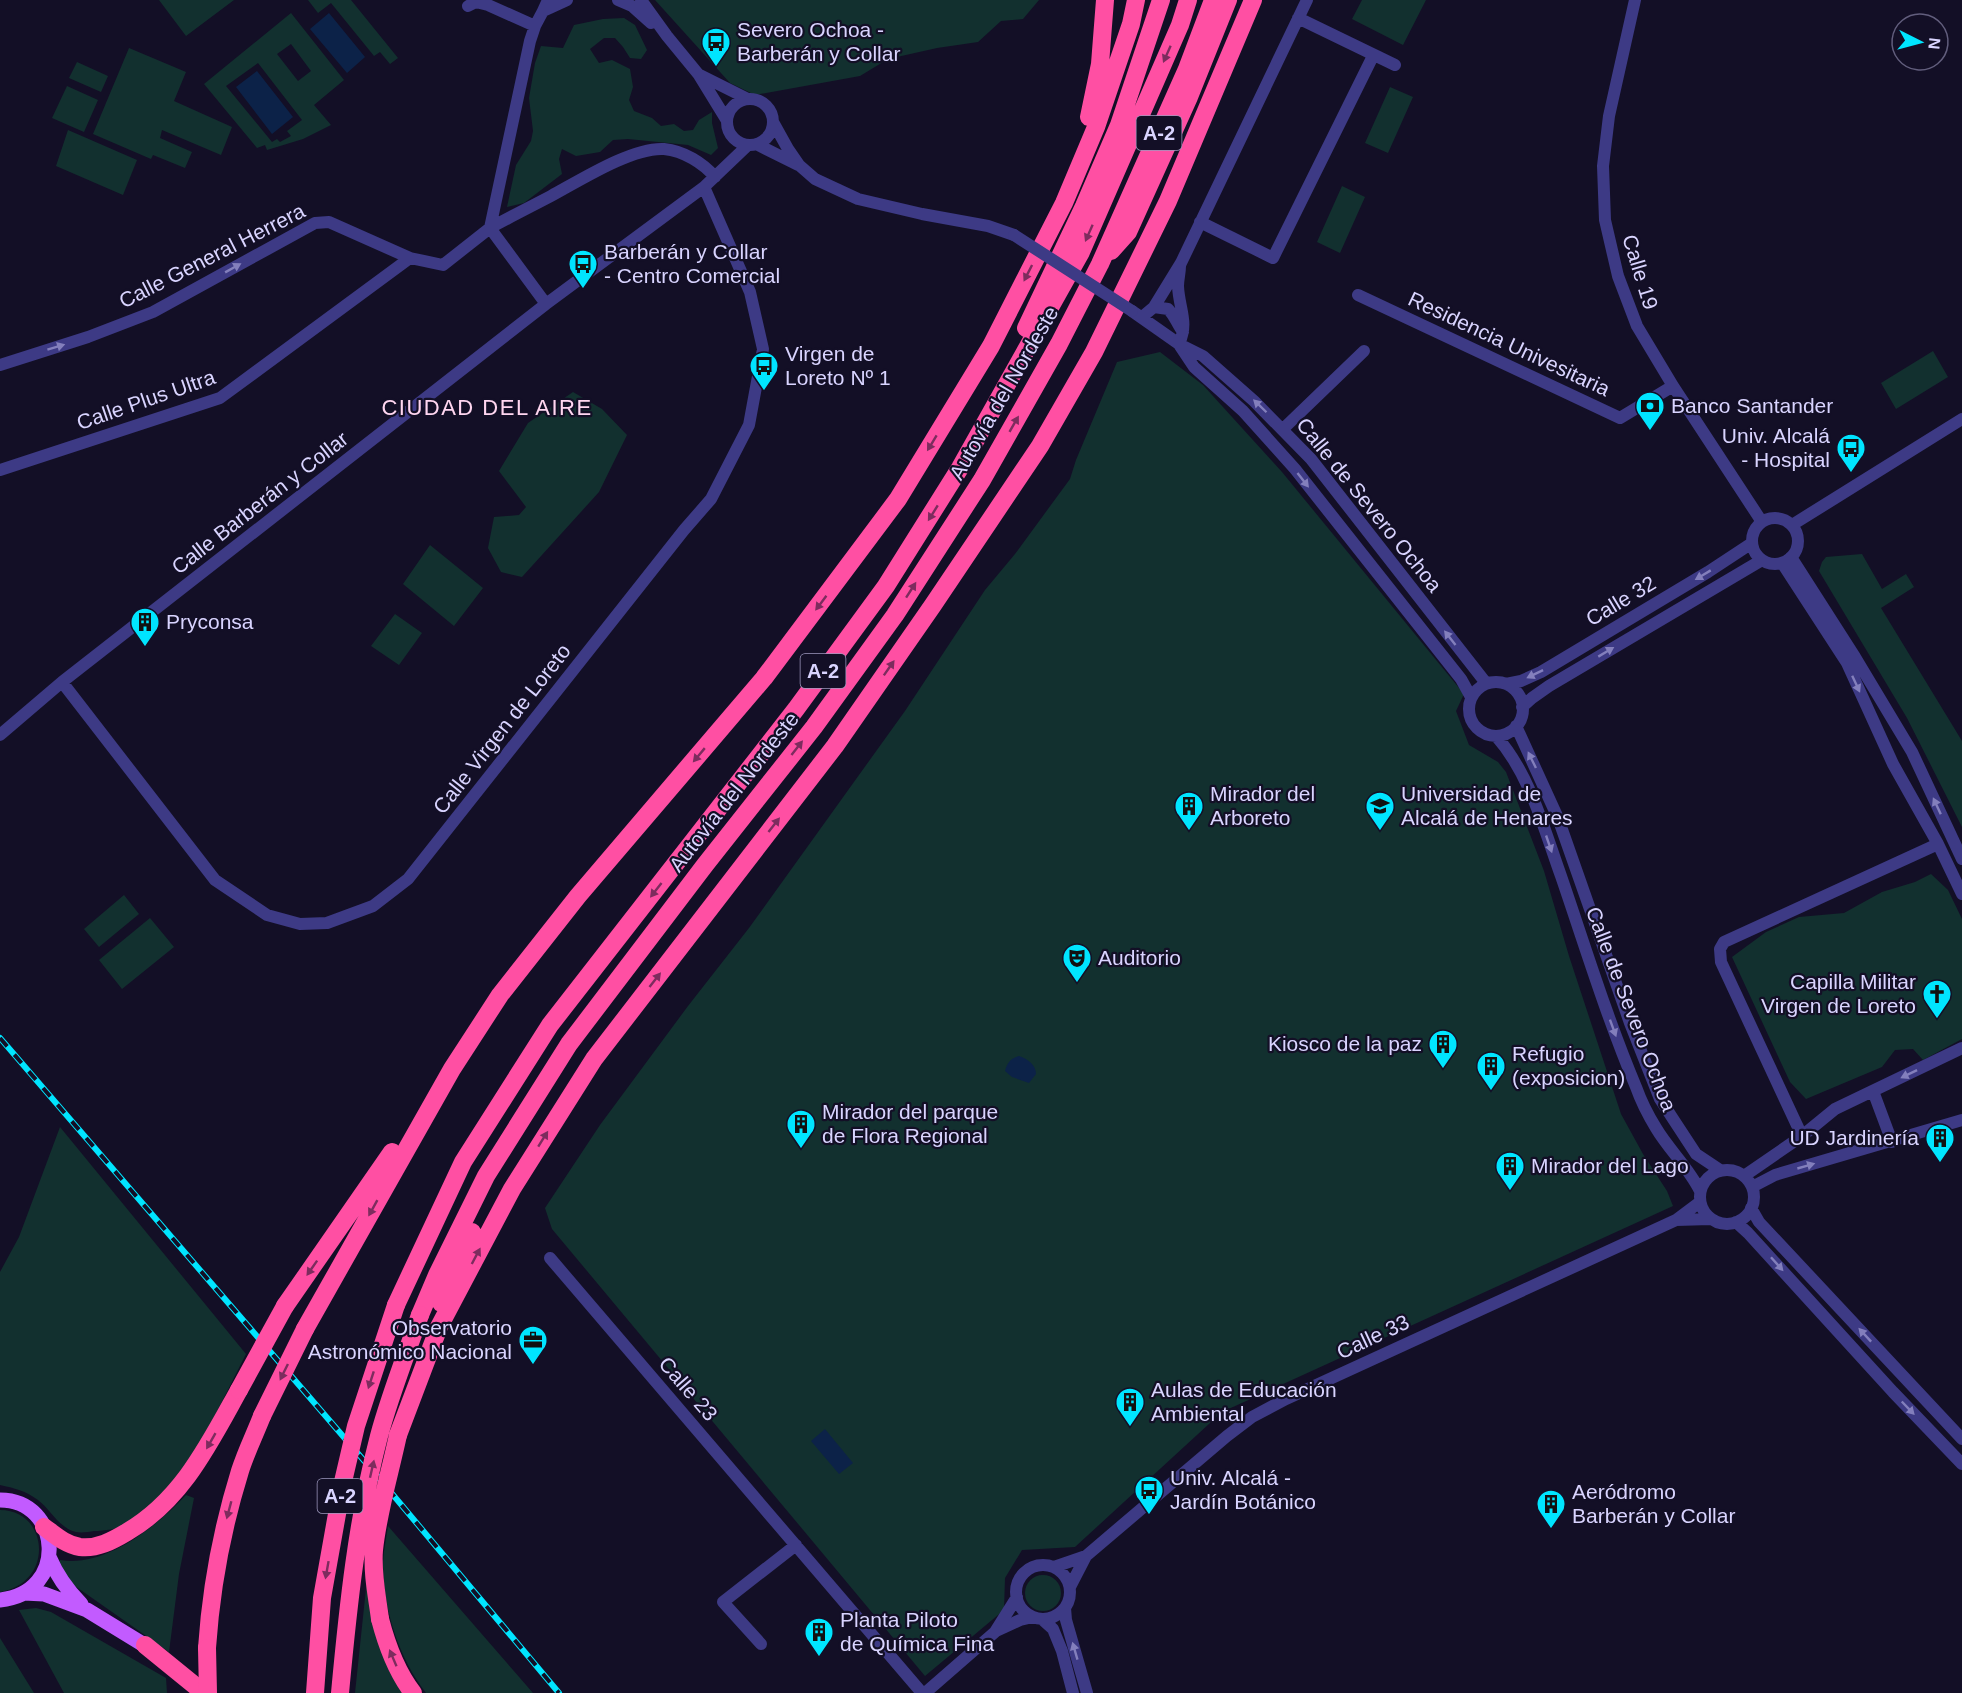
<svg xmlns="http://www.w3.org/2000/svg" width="1962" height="1693" viewBox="0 0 1962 1693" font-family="Arial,sans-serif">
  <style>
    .green { fill: #12302f; fill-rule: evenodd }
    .water { fill: #0c2248 }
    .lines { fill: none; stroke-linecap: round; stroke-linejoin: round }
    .street { stroke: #3d3a85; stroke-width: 12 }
    .primary { stroke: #c25bff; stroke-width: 15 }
    .highway { stroke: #ff4fa3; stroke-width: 18 }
    .rail-casing { stroke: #00e5ff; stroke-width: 6 }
    .rail { stroke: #130f26; stroke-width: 4; stroke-dasharray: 11; stroke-linecap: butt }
    .street-bridge { stroke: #3d3a85; stroke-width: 12 }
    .highway-bridge { stroke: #ff4fa3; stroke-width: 18 }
    .oneway { fill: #7d2c5e }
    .oneway2 { fill: #837fbc }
    .labels { text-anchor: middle; stroke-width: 4.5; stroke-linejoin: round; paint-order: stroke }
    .shield { fill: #130f26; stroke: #9e99be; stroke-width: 1.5 }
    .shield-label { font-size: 20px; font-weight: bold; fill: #d9d4ff }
    .poi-label { font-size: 21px; fill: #d9d4ff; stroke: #130f26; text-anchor: start }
    .street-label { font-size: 21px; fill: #d9d4ff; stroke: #130f26 }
    .neighbourhood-label { font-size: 22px; letter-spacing: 1.5px; fill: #ffd6f0; stroke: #130f26 }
  </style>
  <rect width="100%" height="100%" fill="#130f26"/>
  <path class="green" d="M159,0H234L186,36Z
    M308,0H351L398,58L390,64L380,52L374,56L331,3L318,13Z
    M655,0H1039L1023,19L1001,21L978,42L937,48L888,59L860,76L755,95L730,83Z
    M1362,0H1426L1403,45L1352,19Z
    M291,13L344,80L314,105L331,125L303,139L267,150L265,145L257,148L204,84ZM291,44L311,71L298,81L277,54ZM258,63L302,120L287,131L291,136L280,142L277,139L272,142L226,86Z
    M624,18L635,25L647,50L641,59L630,58L623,47L615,38H604L590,49L599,63L612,60L630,69L633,87L629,100L634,111L652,118L661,126L674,124L684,131L693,130L699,120L712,112V123L718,148L711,155L688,145L628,139L613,140L600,152L576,156L562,149L559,159L562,174L524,203L507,207L516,165L531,141L533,131L529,98L535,63L541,46L563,48L574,25L603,19Z
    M129,48L186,72L174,101L232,127L221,155L162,130L160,138L192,152L185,168L153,155L151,159L93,134Z
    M77,62L108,76L101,92L69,78Z
    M67,86L98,100L84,132L52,118Z
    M1390,87L1413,97L1388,153L1365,143Z
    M68,130L137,160L123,195L56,166Z
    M1342,186L1365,197L1340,253L1317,242Z
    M1933,351L1948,377L1896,409L1881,383Z
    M1160,352L1203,385L1282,472L1464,694L1456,711L1469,745L1498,762L1506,772L1544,871L1569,956L1621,1114L1643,1154L1667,1191L1673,1206L1222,1412L1075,1547L1022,1550L1005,1578L1004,1610L925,1676L552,1229L545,1208L600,1125L688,1006L749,928L905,711L985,590L1015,554L1070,479L1076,460L1117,362Z
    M573,392L602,409L627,435L599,492L522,577L501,572L488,548L494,517L519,515L526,507L499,471L528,423Z
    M430,545L483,588L454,626L403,584Z
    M1862,554L1882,589L1906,574L1914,587L1881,608L1962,741V827L1907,718L1819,571L1822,562L1826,557Z
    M395,614L422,633L399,665L371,646Z
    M1931,874L1948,890L1962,919V1039L1923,1060L1913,1049L1895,1050L1882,1067L1806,1099L1790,1082L1732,957L1766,932L1799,917L1844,913L1882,892L1915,882Z
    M124,895L139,914L99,947L84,929Z
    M150,918L174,947L122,989L99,960Z
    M60,1127L246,1354C218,1408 185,1486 134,1520C123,1528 107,1531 94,1531C89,1532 81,1533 76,1532C59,1528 51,1510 38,1500C26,1491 14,1488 0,1485V1272L19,1237Z
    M186,1495L194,1498L179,1574L169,1652L75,1586L60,1569V1560C105,1568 157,1526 186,1495Z
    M0,1510C49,1510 55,1583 0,1592Z
    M388,1526L533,1693H426C399,1658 384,1611 383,1567C383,1553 386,1540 388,1526Z
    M1025 1593a18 18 0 1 1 36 0a18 18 0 1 1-36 0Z
    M367,1579L404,1693H355Z
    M36,1608L51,1612L166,1678L167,1693H64L19,1610Z
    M0,1638L34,1693H0Z"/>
  <path class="water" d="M329,13L365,57L347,73L310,29Z
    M257,71L293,117L272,134L236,87Z
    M1019,1056C1028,1059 1036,1065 1036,1074L1029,1083L1012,1077L1005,1071C1007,1063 1011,1058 1019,1056Z
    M825,1429L853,1463L839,1474L811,1441Z"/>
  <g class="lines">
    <path class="street" d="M548,0L543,11L567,0
      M618,0L632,6L651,23
      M641,0L667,36L699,75L726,119
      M1635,0L1609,116L1603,166L1605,220L1618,276L1637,326L1673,386L1762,522
      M468,6L476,2L488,5L535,26
      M1298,18L1395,65
      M700,75L748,99
      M727 122a23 23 0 1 1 46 0a23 23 0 1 1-46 0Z
      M773,122L788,149L799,165L815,179L858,199L922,214L988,226L1014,235
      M758,145L798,165
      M1200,222L1273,258L1373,56
      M1358,295L1620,418L1673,386
      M546,304L490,228C510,217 530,207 551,196C579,181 632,147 664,149C684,151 703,163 715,177
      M1154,307L1168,309C1175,316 1177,324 1183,332
      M1132,311L1179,344L1203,356L1254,401L1311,459L1486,683
      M1142,317L1154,307L1181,263L1307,0
      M1179,344C1189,322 1179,309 1178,286C1178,279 1180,273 1180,266
      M1180,346L1194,367L1243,411L1295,469L1461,679L1471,697
      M0,365L88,337L153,312L315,223L329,222L410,258L443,265L490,228L530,41L535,26L543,11
      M1283,429L1364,351
      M0,470L220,398L410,258
      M1752 541a23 23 0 1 1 46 0a23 23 0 1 1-46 0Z
      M1792,525L1962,419
      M1791,557L1855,657L1912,752L1962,859
      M1782,563L1847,663L1893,764L1938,844L1962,894
      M62,682L215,880L267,915L300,924L327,923L373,906L408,879L684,530L711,499L749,425L763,349L750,292L704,187
      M1469 709a27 27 0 1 1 54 0a27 27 0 1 1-54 0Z
      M1506,684L1521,681L1541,672L1708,572L1752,543
      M1522,707L1532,698L1549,686L1762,560
      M1516,726L1558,818L1630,1023L1660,1099L1696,1154L1720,1170
      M0,735L62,682L546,304L704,187L747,146
      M1496,736C1530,774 1544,829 1561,876C1585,946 1607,1018 1636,1087C1641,1101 1648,1115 1656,1128C1669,1150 1689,1168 1700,1191
      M1873,1091L1892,1142
      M1802,1136L1721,962L1720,949L1724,942L1938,844
      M1700 1197a27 27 0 1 1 54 0a27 27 0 1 1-54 0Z
      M1744,1176L1802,1136L1835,1109L1962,1048
      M1752,1187L1775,1175L1962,1120
      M1751,1208L1759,1222L1962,1439
      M1676,1220L1710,1219
      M1736,1222L1748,1233L1893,1392L1962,1464
      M550,1258L922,1693
      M1016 1592a27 27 0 1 1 54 0a27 27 0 1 1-54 0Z
      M1054,1567L1086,1556
      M1070,1587L1086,1556L1227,1436L1252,1417L1286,1399L1676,1220L1700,1202
      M1065,1608L1066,1620L1087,1693
      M1043,1620L1053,1629L1062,1651L1073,1693
      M996,1631L1020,1620L1033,1617
      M761,1644L723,1602L796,1545
      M925,1693L995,1632L1017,1597"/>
    <path class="primary" d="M0,1500C62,1500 69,1593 0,1600
      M49,1557C57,1576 66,1589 81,1604
      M24,1593L44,1594L87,1610L154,1651"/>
    <path class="highway" d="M1089,117L1100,64L1105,0
      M1111,251L1128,232L1189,97L1228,0
      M1026,328L1084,206L1119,125L1161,0
      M441,1303L451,1275L472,1232
      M396,1305L463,1162L550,1025L796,709L886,586L960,468L1081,252L1180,25L1188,0
      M285,1306L392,1152
      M420,1315L437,1275L486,1176L569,1044L705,865L814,727L895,615L982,480L1059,344L1100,264L1187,69L1213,0
      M305,1329L452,1069L500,995L578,896L764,678L898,499L991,346L1064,203L1096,127L1131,24L1136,0
      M398,1435L439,1327L512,1189L594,1059L835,746L933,605L1040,446L1094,352L1168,201L1253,0
      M44,1527C55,1535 66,1545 80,1547C97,1549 112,1541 127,1532C182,1500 209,1444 239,1390
      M380,1619C387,1646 396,1671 413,1693
      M145,1645L204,1693
      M207,1648C211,1588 222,1529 240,1471C246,1452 255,1434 262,1416"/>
    <g class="rail-casing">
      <path id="rail" d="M0,1038L373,1471L559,1693"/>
    </g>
    <use href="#rail" class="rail"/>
    <path class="street-bridge" d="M1014,235L1132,311"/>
    <path class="highway-bridge" d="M239,1390L285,1306
      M262,1416L305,1329
      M380,1619C377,1596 372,1573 374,1550C378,1511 390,1473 398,1435
      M207,1648L208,1693
      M315,1693L322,1598L342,1486L356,1426L396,1305
      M340,1693C348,1607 357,1520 379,1436C390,1395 406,1355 420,1315"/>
  </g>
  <defs><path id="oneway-solid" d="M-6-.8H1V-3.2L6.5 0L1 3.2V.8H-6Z" transform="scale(1.5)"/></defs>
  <g class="oneway">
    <use href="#oneway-solid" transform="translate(1167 54) rotate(114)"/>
    <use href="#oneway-solid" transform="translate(1089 233) rotate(114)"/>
    <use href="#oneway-solid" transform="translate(1028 273) rotate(117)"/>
    <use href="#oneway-solid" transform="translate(1014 424) rotate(-60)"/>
    <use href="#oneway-solid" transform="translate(932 443) rotate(121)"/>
    <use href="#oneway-solid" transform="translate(933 513) rotate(122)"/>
    <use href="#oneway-solid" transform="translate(911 590) rotate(-57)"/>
    <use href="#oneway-solid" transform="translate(821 603) rotate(127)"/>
    <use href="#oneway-solid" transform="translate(889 668) rotate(-55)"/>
    <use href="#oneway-solid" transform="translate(797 748) rotate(-52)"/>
    <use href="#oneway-solid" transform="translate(699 755) rotate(130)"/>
    <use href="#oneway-solid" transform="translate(774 825) rotate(-52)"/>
    <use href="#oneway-solid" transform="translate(656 890) rotate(128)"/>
    <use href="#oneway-solid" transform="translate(655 980) rotate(-52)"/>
    <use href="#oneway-solid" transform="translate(543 1139) rotate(-58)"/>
    <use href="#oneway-solid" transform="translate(373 1208) rotate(119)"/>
    <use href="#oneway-solid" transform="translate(476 1256) rotate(-62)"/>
    <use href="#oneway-solid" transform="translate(312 1268) rotate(125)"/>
    <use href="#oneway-solid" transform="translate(284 1372) rotate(116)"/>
    <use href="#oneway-solid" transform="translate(371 1380) rotate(108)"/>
    <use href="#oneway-solid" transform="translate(211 1441) rotate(120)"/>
    <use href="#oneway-solid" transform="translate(372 1469) rotate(-77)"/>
    <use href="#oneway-solid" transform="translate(229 1510) rotate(105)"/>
    <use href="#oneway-solid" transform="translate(327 1570) rotate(100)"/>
    <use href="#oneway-solid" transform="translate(393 1658) rotate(-113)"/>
  </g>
  <g class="oneway2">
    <use href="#oneway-solid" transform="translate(233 268) rotate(-29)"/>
    <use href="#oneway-solid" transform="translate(56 347) rotate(-17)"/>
    <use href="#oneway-solid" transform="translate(1260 406) rotate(-136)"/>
    <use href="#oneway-solid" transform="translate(1303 480) rotate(52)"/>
    <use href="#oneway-solid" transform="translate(1703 575) rotate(149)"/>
    <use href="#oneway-solid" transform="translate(1450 638) rotate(-128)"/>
    <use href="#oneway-solid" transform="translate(1606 652) rotate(-31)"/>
    <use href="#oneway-solid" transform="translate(1535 674) rotate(154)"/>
    <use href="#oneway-solid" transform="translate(1856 684) rotate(65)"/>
    <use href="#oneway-solid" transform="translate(1532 760) rotate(-116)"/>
    <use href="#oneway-solid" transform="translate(1937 806) rotate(-115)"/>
    <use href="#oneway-solid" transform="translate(1549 844) rotate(71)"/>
    <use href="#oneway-solid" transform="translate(1613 1028) rotate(70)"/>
    <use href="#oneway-solid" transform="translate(1909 1074) rotate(154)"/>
    <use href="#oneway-solid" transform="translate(1806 1166) rotate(-16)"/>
    <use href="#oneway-solid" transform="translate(1777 1264) rotate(48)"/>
    <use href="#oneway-solid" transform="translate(1865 1335) rotate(-133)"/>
    <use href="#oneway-solid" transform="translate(1908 1408) rotate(46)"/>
    <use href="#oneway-solid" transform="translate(1075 1651) rotate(-106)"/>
  </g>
  <defs>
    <g id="bus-pin" transform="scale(1.5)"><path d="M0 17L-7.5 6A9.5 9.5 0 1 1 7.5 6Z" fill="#00e5ff" stroke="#130f26"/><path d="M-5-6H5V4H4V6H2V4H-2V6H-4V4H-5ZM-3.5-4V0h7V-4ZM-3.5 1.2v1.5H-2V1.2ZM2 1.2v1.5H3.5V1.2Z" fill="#111"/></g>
    <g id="bank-pin" transform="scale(1.5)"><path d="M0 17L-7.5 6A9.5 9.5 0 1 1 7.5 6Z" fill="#00e5ff" stroke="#130f26"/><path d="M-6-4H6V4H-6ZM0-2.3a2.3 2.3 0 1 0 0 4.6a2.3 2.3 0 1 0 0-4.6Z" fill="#111"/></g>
    <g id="building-pin" transform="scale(1.5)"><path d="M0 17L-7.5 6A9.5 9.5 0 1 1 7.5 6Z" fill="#00e5ff" stroke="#130f26"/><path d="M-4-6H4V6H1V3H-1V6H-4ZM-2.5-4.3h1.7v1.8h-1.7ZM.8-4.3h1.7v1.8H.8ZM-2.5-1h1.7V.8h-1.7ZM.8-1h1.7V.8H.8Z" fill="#111"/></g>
    <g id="university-pin" transform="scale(1.5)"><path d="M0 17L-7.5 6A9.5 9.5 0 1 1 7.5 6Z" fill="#00e5ff" stroke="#130f26"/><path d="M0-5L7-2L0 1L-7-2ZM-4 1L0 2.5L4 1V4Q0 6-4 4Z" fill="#111"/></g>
    <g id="theatre-pin" transform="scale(1.5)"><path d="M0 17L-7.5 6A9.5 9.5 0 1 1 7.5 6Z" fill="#00e5ff" stroke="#130f26"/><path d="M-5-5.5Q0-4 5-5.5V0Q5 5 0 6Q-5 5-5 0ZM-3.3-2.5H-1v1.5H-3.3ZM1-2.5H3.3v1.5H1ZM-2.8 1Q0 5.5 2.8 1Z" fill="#111"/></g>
    <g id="church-pin" transform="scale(1.5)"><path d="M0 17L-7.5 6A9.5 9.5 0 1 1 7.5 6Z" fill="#00e5ff" stroke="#130f26"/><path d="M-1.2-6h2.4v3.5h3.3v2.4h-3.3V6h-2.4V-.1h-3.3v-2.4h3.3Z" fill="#111"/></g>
    <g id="office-pin" transform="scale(1.5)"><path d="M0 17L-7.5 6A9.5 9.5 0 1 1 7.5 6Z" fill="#00e5ff" stroke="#130f26"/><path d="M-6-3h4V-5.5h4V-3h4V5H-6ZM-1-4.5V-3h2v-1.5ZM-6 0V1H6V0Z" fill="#111"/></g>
  </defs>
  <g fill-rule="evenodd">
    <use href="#bus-pin" x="716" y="42"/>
    <use href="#bus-pin" x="583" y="264"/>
    <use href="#bus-pin" x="764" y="366"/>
    <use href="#bank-pin" x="1650" y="406"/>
    <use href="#bus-pin" x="1851" y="448"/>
    <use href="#building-pin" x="145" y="622"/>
    <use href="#building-pin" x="1189" y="806"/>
    <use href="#university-pin" x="1380" y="806"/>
    <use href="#theatre-pin" x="1077" y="958"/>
    <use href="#church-pin" x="1937" y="994"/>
    <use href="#building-pin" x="1443" y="1044"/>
    <use href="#building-pin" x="1491" y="1066"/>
    <use href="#building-pin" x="801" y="1124"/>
    <use href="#building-pin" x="1940" y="1138"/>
    <use href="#building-pin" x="1510" y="1166"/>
    <use href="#office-pin" x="533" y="1340"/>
    <use href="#building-pin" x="1130" y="1402"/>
    <use href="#bus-pin" x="1149" y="1490"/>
    <use href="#building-pin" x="1551" y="1504"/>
    <use href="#building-pin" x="819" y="1632"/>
  </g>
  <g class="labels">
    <g class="shield">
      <rect x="1136.5" y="116" width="45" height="34" rx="4.5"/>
      <rect x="800.5" y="654" width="45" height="34" rx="4.5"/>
      <rect x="317.5" y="1479" width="45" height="34" rx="4.5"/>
    </g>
    <g class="shield-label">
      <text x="1159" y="140">A-2</text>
      <text x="823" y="678">A-2</text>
      <text x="340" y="1503">A-2</text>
    </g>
    <g class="poi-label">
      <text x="737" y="37">Severo Ochoa -<tspan x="737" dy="24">Barberán y Collar</tspan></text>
      <text x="604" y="259">Barberán y Collar<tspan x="604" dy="24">- Centro Comercial</tspan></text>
      <text x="785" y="361">Virgen de<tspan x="785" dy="24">Loreto Nº 1</tspan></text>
      <text x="1671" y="413">Banco Santander</text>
      <text x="1830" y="443" text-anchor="end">Univ. Alcalá<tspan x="1830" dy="24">- Hospital</tspan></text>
      <text x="166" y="629">Pryconsa</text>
      <text x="1210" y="801">Mirador del<tspan x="1210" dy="24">Arboreto</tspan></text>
      <text x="1401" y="801">Universidad de<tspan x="1401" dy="24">Alcalá de Henares</tspan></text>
      <text x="1098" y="965">Auditorio</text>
      <text x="1916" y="989" text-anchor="end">Capilla Militar<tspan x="1916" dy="24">Virgen de Loreto</tspan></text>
      <text x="1422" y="1051" text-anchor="end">Kiosco de la paz</text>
      <text x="1512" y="1061">Refugio<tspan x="1512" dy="24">(exposicion)</tspan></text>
      <text x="822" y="1119">Mirador del parque<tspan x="822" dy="24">de Flora Regional</tspan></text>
      <text x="1919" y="1145" text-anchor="end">UD Jardinería</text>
      <text x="1531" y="1173">Mirador del Lago</text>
      <text x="512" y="1335" text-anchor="end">Observatorio<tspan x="512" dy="24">Astronómico Nacional</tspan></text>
      <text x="1151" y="1397">Aulas de Educación<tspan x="1151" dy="24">Ambiental</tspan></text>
      <text x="1170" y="1485">Univ. Alcalá -<tspan x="1170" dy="24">Jardín Botánico</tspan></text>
      <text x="1572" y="1499">Aeródromo<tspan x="1572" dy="24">Barberán y Collar</tspan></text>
      <text x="840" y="1627">Planta Piloto<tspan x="840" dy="24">de Química Fina</tspan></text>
    </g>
    <g class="street-label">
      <text transform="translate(212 256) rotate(-27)" y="7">Calle General Herrera</text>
      <text transform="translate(1640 272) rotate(73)" y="7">Calle 19</text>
      <text transform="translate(1509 344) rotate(25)" y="7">Residencia Univesitaria</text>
      <text transform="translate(1004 393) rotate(-60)" y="7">Autovía del Nordeste</text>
      <text transform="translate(146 400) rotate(-19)" y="7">Calle Plus Ultra</text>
      <text transform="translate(260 503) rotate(-38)" y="7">Calle Barberán y Collar</text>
      <text transform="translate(1369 505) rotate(51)" y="7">Calle de Severo Ochoa</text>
      <text transform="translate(1621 601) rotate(-31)" y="7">Calle 32</text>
      <text transform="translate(502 729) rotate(-52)" y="7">Calle Virgen de Loreto</text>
      <text transform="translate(734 792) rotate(-52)" y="7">Autovía del Nordeste</text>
      <text transform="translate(1631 1009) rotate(69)" y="7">Calle de Severo Ochoa</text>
      <text transform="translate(1373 1337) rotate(-25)" y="7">Calle 33</text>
      <text transform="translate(688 1389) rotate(49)" y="7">Calle 23</text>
    </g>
    <g class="neighbourhood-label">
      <text x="487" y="415">CIUDAD DEL AIRE</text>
    </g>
  </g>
  <g transform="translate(1920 42) rotate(96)"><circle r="28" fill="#130f26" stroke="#625e7d" stroke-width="1.5"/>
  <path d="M0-4.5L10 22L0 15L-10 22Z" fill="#00e5ff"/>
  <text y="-9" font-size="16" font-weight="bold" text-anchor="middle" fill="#d9d4ff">N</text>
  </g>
</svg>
